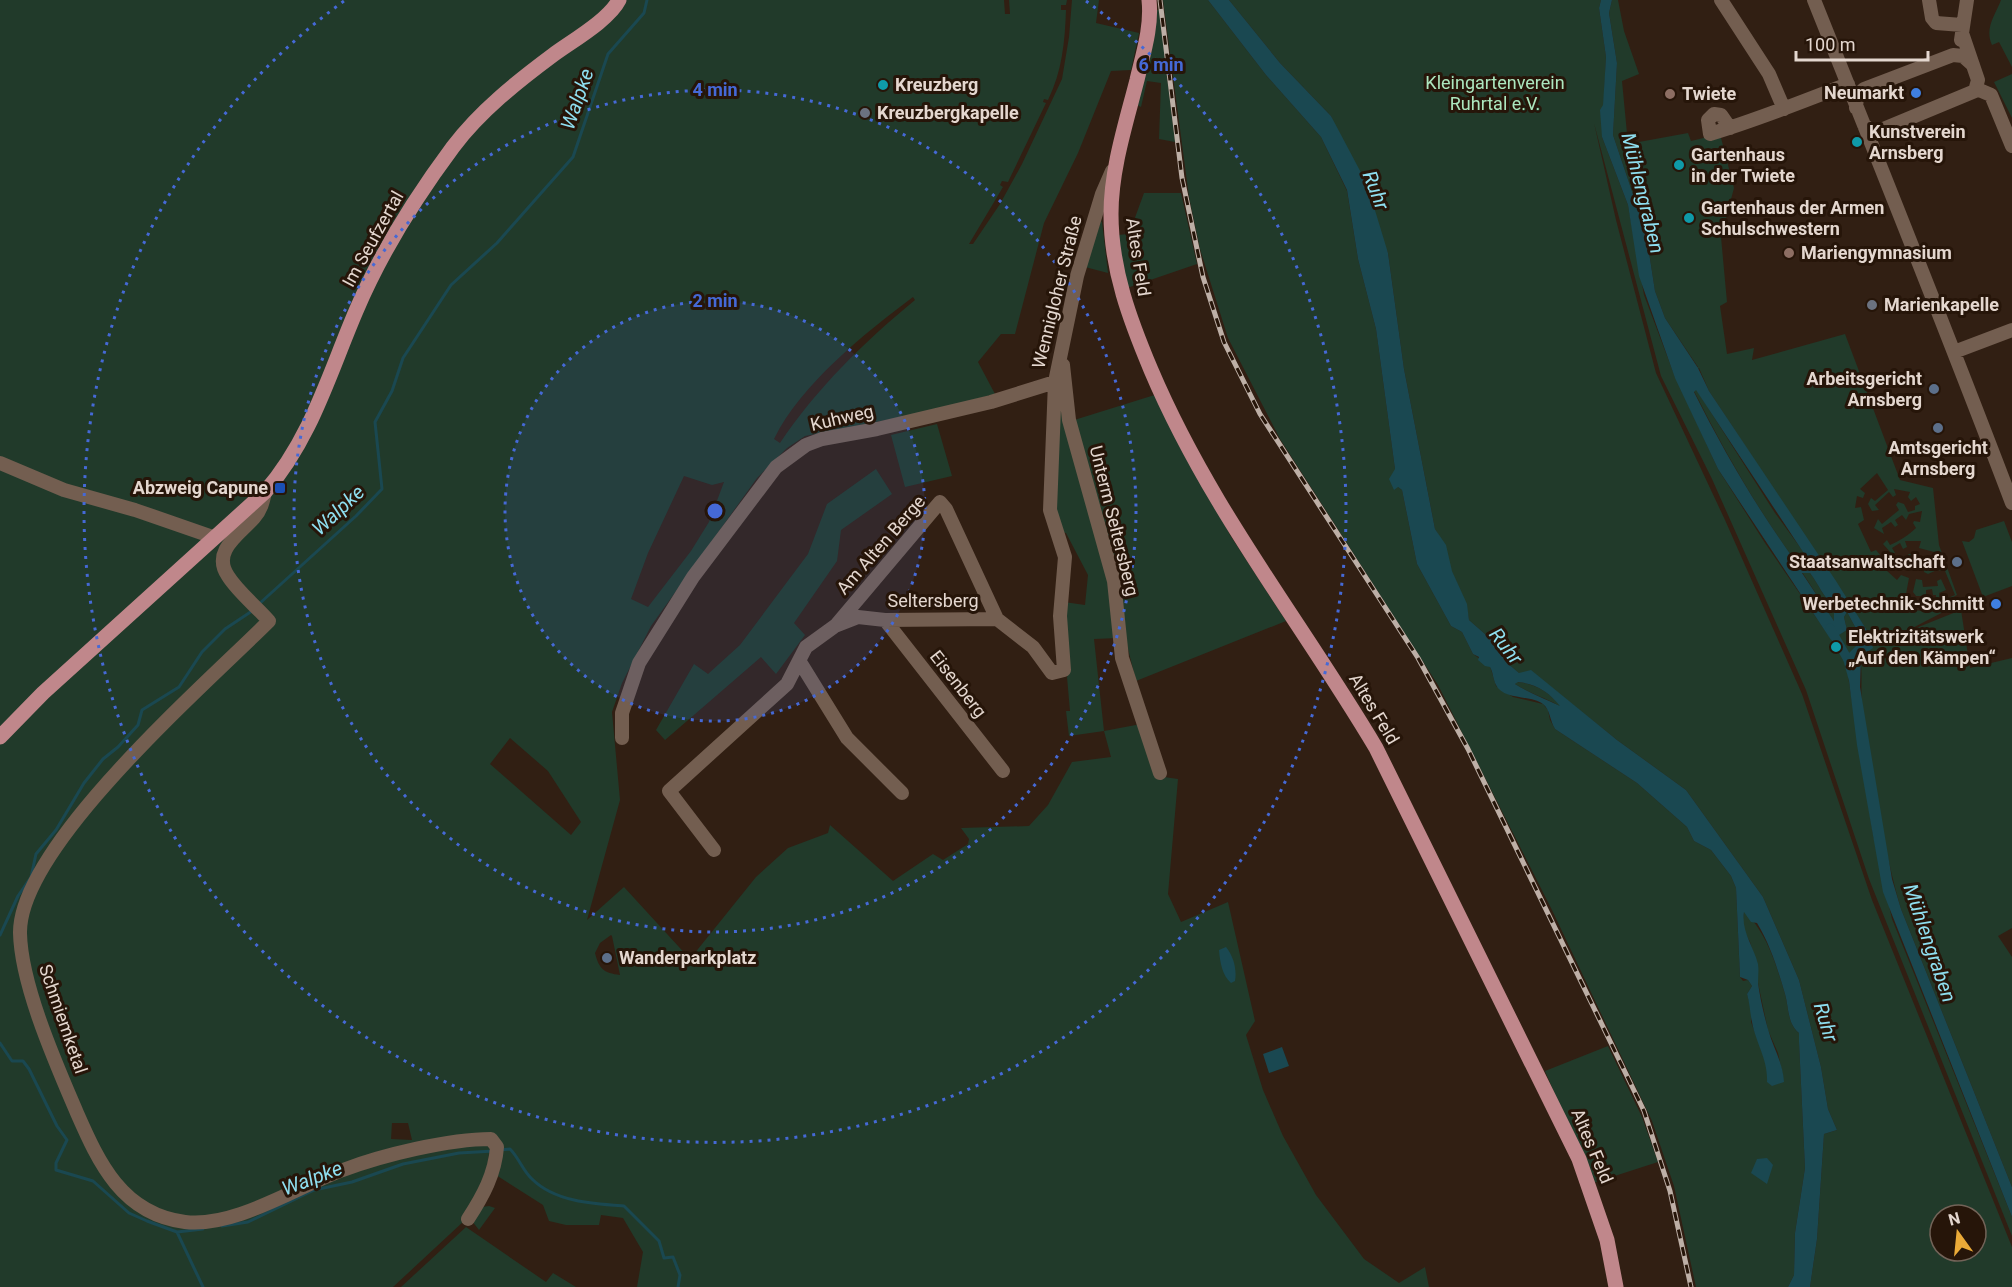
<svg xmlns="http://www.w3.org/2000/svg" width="2012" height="1287" viewBox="0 0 2012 1287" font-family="Roboto,sans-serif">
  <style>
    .green { fill: #213a2a; fill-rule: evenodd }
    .water { fill: #1a4851; fill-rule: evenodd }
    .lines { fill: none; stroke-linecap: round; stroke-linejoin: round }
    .stream { stroke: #1a4851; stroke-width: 3 }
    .canal { stroke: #1a4851; stroke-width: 9 }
    .minor { stroke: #735e50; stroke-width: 14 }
    .major { stroke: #c0878b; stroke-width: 15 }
    .rail-casing { stroke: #bdafa6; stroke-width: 5 }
    .rail { stroke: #261509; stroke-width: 3; stroke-dasharray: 9; stroke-linecap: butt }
    .ring { fill: none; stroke: #4569d6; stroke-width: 3; stroke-dasharray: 3 6 }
    .culture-dot { fill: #0f9aa8; stroke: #261509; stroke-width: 2 }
    .shop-dot { fill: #3f7fe0; stroke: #261509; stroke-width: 2 }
    .education-dot { fill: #8d6e63; stroke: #261509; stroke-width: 2 }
    .worship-dot { fill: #6b7280; stroke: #261509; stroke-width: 2 }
    .service-dot { fill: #5c6f8a; stroke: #261509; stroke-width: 2 }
    .transit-dot { fill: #1a4fb4; stroke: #261509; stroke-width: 2 }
    .labels { text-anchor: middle; stroke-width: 6; stroke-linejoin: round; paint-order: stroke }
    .park-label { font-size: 18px; fill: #ace7bf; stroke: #261509 }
    .poi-label { font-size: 18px; font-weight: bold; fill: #e4d7cf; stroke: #261509; text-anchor: start }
    .street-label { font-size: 18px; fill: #e4d7cf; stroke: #261509 }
    .water-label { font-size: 20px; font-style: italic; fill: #8edeef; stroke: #261509 }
    .centre { fill: #4569d6; stroke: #261509; stroke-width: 3 }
    .ring-label { font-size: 18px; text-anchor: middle; font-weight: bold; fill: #4569d6; stroke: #261509; stroke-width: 6; stroke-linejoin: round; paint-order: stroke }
  </style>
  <rect width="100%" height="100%" fill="#311f13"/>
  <path class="green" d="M0,0H1004L1005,14H1010L1009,0H1067L1066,5H1061V10H1066C1065,41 1062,72 1048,100L1044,99L1043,102L1046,103L1008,182L1002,181L1000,185L1003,187L969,244H973L1000,204L1022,164L1062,79L1069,37L1072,0H1099L1096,23L1139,33L1131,70L1111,71L1078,153L1044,223L1015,334H1001L978,362L995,394L932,411L805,436L787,448L757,478L651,626L622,683L612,712L620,800L587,920L624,887L690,959L756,877L788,848L828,833L830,825L893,881L933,854L943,860L968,844L969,839L961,828L1029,826L1048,805L1072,762L1111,757L1104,731L1069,736L1066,711H1070L1067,677L1069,672L1064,602L1085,605L1088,575L1066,533L1060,532L1054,512L1058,380L1109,572L1118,638L1094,639L1104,731L1141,724L1157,776L1178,779L1168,894L1181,922L1228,902L1255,1021L1246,1035L1263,1090L1283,1136L1316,1195L1364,1259L1399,1283L1425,1267L1429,1287H637L643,1252L623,1218L601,1215L599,1225H566L549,1221L543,1205L496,1175L491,1139L484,1193L464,1221L393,1287H0ZM913,297L915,300C864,342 817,388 780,443L774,439C801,384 865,333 913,297ZM684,476L712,485L724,482L709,522L691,551L648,607L631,599L648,553ZM510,738L548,771L581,822L571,835L490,764ZM611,935L612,936L620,975C604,973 599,969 595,953L600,943ZM392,1123H408L412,1140L391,1139Z
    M1163,0H1208L1266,75L1321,137L1347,191L1358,259L1376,329L1395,469L1398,487L1402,490L1417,564L1451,626L1462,632L1473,654L1490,666L1496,686L1513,697L1543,704L1548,710L1550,720L1555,729L1637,783L1687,827L1694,841L1711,850L1731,876L1736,888L1740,977L1743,981L1748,980L1752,986L1747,994L1752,1011L1751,1022L1769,1070L1767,1075L1783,1076L1778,1053L1768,1030L1758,983V967L1750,942L1742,927L1744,911C1767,933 1776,964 1785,994C1789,1008 1787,1023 1799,1033V1042L1805,1168L1795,1233L1794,1275L1788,1287H1696L1674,1186L1652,1121L1552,910L1438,685L1280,439L1228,338L1200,249L1189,197Z
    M1229,0H1601L1599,8L1606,57L1602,137L1628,205L1644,295L1675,377L1698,367L1665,318L1655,291L1646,233L1613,135L1617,63L1609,13L1612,0H1618L1624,31L1639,74L1622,81L1628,144L1688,133L1691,141L1720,134L1734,188L1721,237L1727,302L1720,306L1727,354L1754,348L1752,360L1845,334L1900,480L1933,488L1939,545L1957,595L1947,600L1949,609L1901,634L1961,610L1970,668L2012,658V928L1998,936L2012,957V1187L1901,909C1882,844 1873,775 1863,709C1859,687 1865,666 1857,645L1846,663L1873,834L1892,919L2012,1217V1236L1869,879L1806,690L1712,479L1661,376L1594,123L1616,220L1656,373L1725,520L1802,694L1872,900L2012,1247V1287H1810L1817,1239L1824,1134L1837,1130L1828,1109L1821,1067L1799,980L1763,897L1686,790L1617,740L1531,671L1520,674L1506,662L1501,648L1469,620C1467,603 1460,590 1453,574C1445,555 1448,549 1435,529L1404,369L1388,253L1331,116L1280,63ZM1699,368L1709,391L1868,632L1860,636L1847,612L1844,617L1847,630L1831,639L1765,543L1718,469L1676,378ZM1877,473L1888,490L1875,501L1871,498L1868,504L1872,511L1879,510L1875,505L1889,492L1893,497L1896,495L1894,489L1910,492L1908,497L1911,501L1916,497L1920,504L1915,506V510L1908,512L1904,504L1898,502L1896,505L1899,510L1882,524L1878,519L1874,528L1884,534L1882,528L1891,522L1895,527L1898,525L1895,520L1902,515L1906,520L1909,514L1922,511L1920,522L1914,521L1913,523L1916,528C1909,535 1899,541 1890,545L1887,540L1883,544L1892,554L1895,553L1892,548L1900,543L1903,549L1907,547L1905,541H1921L1919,548L1938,553L1944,569L1923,557L1921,563L1913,560L1914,554H1909L1900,561L1904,568L1907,562L1925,566L1924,572L1928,574L1937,570L1945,571L1955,595L1941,601L1939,593L1946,590L1941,579L1937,581L1938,586L1923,587L1922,580L1916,579L1913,592L1916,596H1926V590L1932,589L1933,595H1936L1935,608L1924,611L1902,609L1903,593L1906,594L1909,578L1901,575L1897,580L1876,561L1881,556L1876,550L1871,552L1858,524L1864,520L1861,507L1855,508L1857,496L1863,498L1865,493L1860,489ZM1940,1215H1976V1251H1940Z
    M2001,0H2012V67L1999,42L1992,45C1984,28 1996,14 2001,0Z
    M1155,10H1159L1175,142L1159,139L1161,83L1147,81L1141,107L1137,105Z
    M2012,74V118L1994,82Z
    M1144,193H1181L1197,264L1124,289L1117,235L1129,234Z
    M1101,221L1102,222L1108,273L1085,267Z
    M1696,389L1775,513L1810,561L1796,562C1756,507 1725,452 1694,391Z
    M1161,393L1230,535L1286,621L1136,681L1071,421Z
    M937,424L952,476L905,487L891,435Z
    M876,469L892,494L841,530L837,561L794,623L805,635L776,674L761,657L665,740L656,730L694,664L708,674L740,645L808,554L827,504Z
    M2004,521L2012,542V586L1983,597L1962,541L1969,542L1974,538L1976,530Z
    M1802,572L1810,573C1819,585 1823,597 1834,606L1835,623Z
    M1517,682C1538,684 1549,693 1563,708C1547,698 1530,694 1515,684Z
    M1608,1046L1642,1117L1658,1162L1593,1183L1545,1071Z
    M489,1206L495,1208L479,1230L472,1221L482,1207Z
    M466,1227L546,1282L553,1273L576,1287H401Z"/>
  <path class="water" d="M1208,0H1229L1280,63L1331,116L1367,184L1388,253L1404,369L1435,529L1446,545L1452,571L1467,604L1469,620L1501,648L1506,662L1519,673L1531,670L1617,740L1686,790L1763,897L1799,980L1821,1067L1828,1109L1837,1130L1824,1134L1817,1239L1810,1287H1788L1794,1275L1795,1233L1805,1168L1799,1042V1033C1787,1023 1789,1008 1785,994C1778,970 1770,944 1757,923L1751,922L1744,912C1741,931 1753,945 1758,964C1759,971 1758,977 1758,983C1760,998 1764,1015 1768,1029C1773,1048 1783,1062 1784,1082L1772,1086L1767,1082C1768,1059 1756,1044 1752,1022C1750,1013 1750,1004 1747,994L1752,986L1748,980L1740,977L1736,888L1731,876L1711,850L1694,841L1687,827L1637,783L1555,729C1550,721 1550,709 1543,704C1531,695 1503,700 1496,685C1493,679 1493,672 1490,667L1485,666L1478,660L1479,657L1473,654L1462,632L1451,626L1417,564L1402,490L1398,487L1394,490L1389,479L1395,469L1376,329L1358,259L1347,190L1321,137L1266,75ZM1518,682C1536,684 1549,692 1560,706C1546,699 1529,693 1515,684Z
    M1601,0H1612L1609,13L1617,63L1613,135L1646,233L1655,291L1665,318L1698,368L1709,391L1836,581L1868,632L1873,648L1861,656L1860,687L1892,879L1901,909L2012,1187V1217L1883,892L1857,745L1849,681L1843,659L1857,645L1860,636L1847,612L1844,617L1847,630L1831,640L1718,469L1675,378L1639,276L1628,205L1602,137L1600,110L1603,105L1606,57L1599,8ZM1696,390L1809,561L1796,562C1757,508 1724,452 1694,392ZM1802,573H1810C1819,585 1823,597 1834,606V621Z
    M1226,947C1234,957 1237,970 1235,981L1231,983C1222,975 1220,962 1219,950Z
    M1282,1047L1289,1066L1269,1073L1263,1054Z
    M1767,1158L1773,1165L1767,1184L1751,1173L1757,1159Z"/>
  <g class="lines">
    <path class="stream" d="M259,604L356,516L382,489L375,422L392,391L403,358L451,285L497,243L573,157L608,54L644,13L647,0
      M0,935L18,896L31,877L36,854L56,830L84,783L103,759L118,747L138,725L142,710L179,687L202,652L225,629L252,611
      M0,1043L12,1061H23L29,1069L57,1126L67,1140L56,1163V1170L93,1181L129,1213L147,1221L177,1232L203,1229
      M500,1150L510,1149C519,1158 523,1171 532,1179C555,1202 594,1204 624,1206L659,1241L664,1258L673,1257L680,1275L678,1287
      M222,1226L248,1222L314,1190L352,1182L403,1164L459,1153L494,1151
      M177,1232L203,1287"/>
    <path class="canal" d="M1830,628L1851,665"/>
    <path class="minor" d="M1721,0L1769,74L1784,109
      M1814,0C1881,167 1948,334 2012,503
      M1929,0L1932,18L1936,23L1962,25
      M1961,40L1967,0
      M1977,89L1991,95L2012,146
      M1856,108L1857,96L1864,89L1953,55L1963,56L1973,65
      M1864,125L1870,130H1881L1975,91L1978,80L1962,33
      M1730,128L1721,115L1714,114L1708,120L1710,134C1757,120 1802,102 1848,84
      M1954,352L2012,330
      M1063,365L1069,420L1114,581L1122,658L1160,773
      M0,463L64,490L135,510L213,537
      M265,492C263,502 261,510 254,518C240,534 211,551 228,576C238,592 256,606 269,621C207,683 19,846 20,933C21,985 56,1064 77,1113C99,1163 122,1214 185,1222C235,1228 296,1187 343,1170C382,1155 449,1139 491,1139L497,1147C495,1174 483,1196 468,1219
      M885,620L1003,771
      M837,624L940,502L946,509L997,619
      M800,662L847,738L902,793
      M622,738V713L639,663L693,577L776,467L806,445L822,439L877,429L991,402L1055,382
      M714,850L669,791L787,684L806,647L835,626L858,617L885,620L997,619L1033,647L1052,673L1064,670L1060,616L1065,557L1050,510L1055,382L1077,276L1102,194L1112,171"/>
    <path class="major" d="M1149,0C1152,27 1143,54 1137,80C1126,123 1111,169 1111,214C1111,270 1130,320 1151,370C1210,509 1300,620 1376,748L1579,1159L1607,1240L1616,1287
      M0,737L43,693L265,492C311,439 329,374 356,311C381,252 415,198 453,147C480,111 518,81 553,55C572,41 609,20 619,0"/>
    <g class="rail-casing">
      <path id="rail" d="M1160,0L1182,178L1203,277L1224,342L1260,414L1418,658L1468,749L1644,1111L1670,1191L1691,1287"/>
    </g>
    <use href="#rail" class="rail"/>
  </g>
  <circle cx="715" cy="511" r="210" fill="#4569d6" fill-opacity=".12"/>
  <g class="ring">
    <circle cx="715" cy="511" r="210"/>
    <circle cx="715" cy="511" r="421"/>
    <path d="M1086 1A631 631 0 1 1 344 1"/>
  </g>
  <g class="culture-dot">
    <circle cx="883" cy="85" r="6"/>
    <circle cx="1857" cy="142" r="6"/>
    <circle cx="1679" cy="165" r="6"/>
    <circle cx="1689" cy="218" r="6"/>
    <circle cx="1836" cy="647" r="6"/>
  </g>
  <g class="shop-dot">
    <circle cx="1916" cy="93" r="6"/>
    <circle cx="1996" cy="604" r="6"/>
  </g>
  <g class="education-dot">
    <circle cx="1670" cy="94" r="6"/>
    <circle cx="1789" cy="253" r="6"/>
  </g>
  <g class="worship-dot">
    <circle cx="865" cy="113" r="6"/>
    <circle cx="1872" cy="305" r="6"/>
  </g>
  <g class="service-dot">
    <circle cx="1934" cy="389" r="6"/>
    <circle cx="1938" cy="428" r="6"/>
    <circle cx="1957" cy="562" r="6"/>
    <circle cx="607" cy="958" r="6"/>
  </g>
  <rect class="transit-dot" x="274" y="482" width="12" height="12" rx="3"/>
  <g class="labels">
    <g class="park-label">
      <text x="1495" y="89">Kleingartenverein<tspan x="1495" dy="21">Ruhrtal e.V.</tspan></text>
    </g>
    <g class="poi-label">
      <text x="895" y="91">Kreuzberg</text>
      <text x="1904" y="99" text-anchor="end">Neumarkt</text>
      <text x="1682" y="100">Twiete</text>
      <text x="877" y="119">Kreuzbergkapelle</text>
      <text x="1869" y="138">Kunstverein<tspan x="1869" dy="21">Arnsberg</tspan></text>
      <text x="1691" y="161">Gartenhaus<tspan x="1691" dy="21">in der Twiete</tspan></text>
      <text x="1701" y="214">Gartenhaus der Armen<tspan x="1701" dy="21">Schulschwestern</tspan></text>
      <text x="1801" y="259">Mariengymnasium</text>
      <text x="1884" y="311">Marienkapelle</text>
      <text x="1922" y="385" text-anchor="end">Arbeitsgericht<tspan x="1922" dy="21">Arnsberg</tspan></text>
      <text x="1938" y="454" text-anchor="middle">Amtsgericht<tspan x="1938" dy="21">Arnsberg</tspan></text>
      <text x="268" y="494" text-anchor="end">Abzweig Capune</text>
      <text x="1945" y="568" text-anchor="end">Staatsanwaltschaft</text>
      <text x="1984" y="610" text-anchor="end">Werbetechnik-Schmitt</text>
      <text x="1848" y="643">Elektrizitätswerk<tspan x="1848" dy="21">„Auf den Kämpen“</tspan></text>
      <text x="619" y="964">Wanderparkplatz</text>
    </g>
    <g class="street-label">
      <text transform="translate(373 239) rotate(-61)" y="6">Im Seufzertal</text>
      <text transform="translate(1138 257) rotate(81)" y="6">Altes Feld</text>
      <text transform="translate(1057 292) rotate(-76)" y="6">Wennigloher Straße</text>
      <text transform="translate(842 418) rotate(-13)" y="6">Kuhweg</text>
      <text transform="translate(1114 521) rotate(76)" y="6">Unterm Seltersberg</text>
      <text transform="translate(881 545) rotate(-49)" y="6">Am Alten Berge</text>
      <text x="933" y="607">Seltersberg</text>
      <text transform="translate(958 684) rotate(52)" y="6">Eisenberg</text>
      <text transform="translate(1374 709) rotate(59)" y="6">Altes Feld</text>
      <text transform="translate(63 1019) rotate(71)" y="6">Schmiemketal</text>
      <text transform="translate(1592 1146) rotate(67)" y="6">Altes Feld</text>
    </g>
    <g class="water-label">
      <text transform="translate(577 99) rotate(-71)" y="7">Walpke</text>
      <text transform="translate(1376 190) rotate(69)" y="7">Ruhr</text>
      <text transform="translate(1643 193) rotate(76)" y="7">Mühlengraben</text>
      <text transform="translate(338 510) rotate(-43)" y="7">Walpke</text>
      <text transform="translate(1506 646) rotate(52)" y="7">Ruhr</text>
      <text transform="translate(1930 943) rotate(71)" y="7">Mühlengraben</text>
      <text transform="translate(1826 1022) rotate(73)" y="7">Ruhr</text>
      <text transform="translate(312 1178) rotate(-21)" y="7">Walpke</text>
    </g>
  </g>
  <circle cx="715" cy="511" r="9" class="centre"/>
  <g class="ring-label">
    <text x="1161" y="71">6 min</text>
    <text x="715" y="96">4 min</text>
    <text x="715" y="307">2 min</text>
  </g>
  <g transform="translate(1958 1233) rotate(345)"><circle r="28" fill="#261509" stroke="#726358" stroke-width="1.5"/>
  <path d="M0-4.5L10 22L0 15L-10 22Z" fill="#eaaa38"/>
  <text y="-9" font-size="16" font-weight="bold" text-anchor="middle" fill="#e4d7cf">N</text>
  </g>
  <path d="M1796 51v9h132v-9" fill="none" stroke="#e4d7cf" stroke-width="3"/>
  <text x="1805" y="51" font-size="18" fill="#e4d7cf" stroke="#261509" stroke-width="4.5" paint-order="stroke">100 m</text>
</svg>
